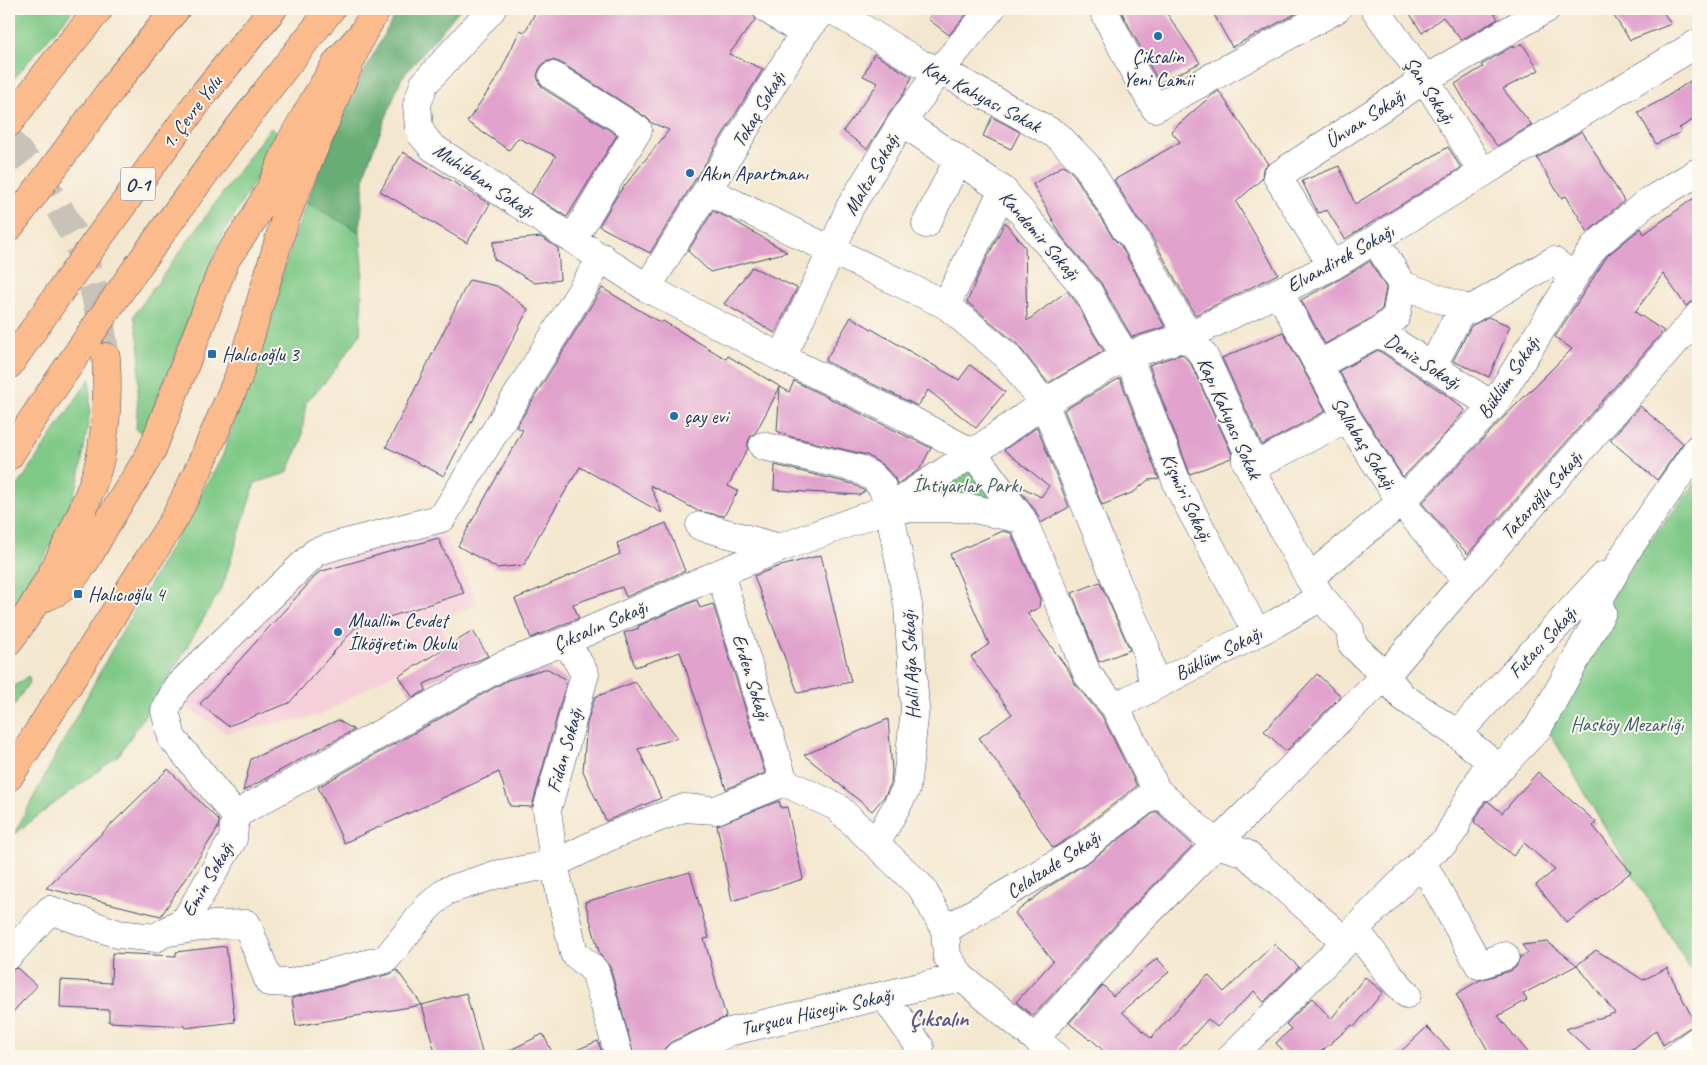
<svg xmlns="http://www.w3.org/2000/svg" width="1707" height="1065" viewBox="0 0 1707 1065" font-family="Caveat,sans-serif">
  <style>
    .built { fill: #f5cfda }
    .green { fill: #7fc987; stroke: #4d7c72 }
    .forest { fill: #67ad74; stroke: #416e69 }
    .building { fill: #e1a3cd }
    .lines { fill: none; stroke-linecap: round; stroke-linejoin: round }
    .highway-tunnel { stroke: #c9c2b8; stroke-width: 28; stroke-dasharray: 28 14; stroke-linecap: butt }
    .minor-casing { stroke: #3c4b6f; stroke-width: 29 }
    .highway-casing { stroke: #3c4b6f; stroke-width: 29 }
    .minor { stroke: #fff; stroke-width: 28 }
    .highway { stroke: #fbbb8c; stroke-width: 28 }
    .poi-dot { fill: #1f6fb2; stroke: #fbf7ec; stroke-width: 2 }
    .labels { text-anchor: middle; stroke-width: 4; stroke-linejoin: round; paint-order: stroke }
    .shield { fill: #fbf7ec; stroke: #5e6b89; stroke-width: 1 }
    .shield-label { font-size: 19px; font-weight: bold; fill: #1b2f5e }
    .poi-label { font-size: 20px; fill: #1b2f5e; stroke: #fbf7ec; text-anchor: start }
    .street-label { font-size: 20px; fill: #1b2f5e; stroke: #fbf7ec }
    .park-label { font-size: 20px; fill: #395d6a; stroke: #fbf7ec }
    .quarter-label { font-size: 22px; font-weight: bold; fill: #605885; stroke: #fbf7ec }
  </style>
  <rect width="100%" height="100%" fill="#fbf7ec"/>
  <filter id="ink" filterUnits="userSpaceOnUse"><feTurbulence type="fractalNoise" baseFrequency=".02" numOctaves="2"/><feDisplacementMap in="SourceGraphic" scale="10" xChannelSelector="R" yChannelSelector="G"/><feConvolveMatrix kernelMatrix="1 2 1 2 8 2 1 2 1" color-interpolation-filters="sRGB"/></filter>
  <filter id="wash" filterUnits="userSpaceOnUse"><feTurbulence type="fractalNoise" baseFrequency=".0096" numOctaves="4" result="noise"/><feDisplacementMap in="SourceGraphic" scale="20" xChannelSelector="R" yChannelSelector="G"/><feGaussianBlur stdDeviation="1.12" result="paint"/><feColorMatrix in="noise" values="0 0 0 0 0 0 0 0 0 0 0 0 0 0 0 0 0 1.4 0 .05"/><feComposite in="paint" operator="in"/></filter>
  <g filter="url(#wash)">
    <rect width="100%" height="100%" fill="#f4e7cf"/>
    <path class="built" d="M437,519L478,604L438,621L447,642L320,715L226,733L183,704L177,687L316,552Z"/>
    <path class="green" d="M9,9H74L9,84Z
      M270,128L282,134L221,238L188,324L144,433L136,430L140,350L134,315Z
      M306,202L360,232L363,266L360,335L327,380L306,402L301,442L287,473L255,483L223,585L169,678L119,755L14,834L109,655L222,457Z
      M90,378V412L79,479L64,523L20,600L9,614V499Z
      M973,453L1022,519L889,508Z
      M1698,480V981L1631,872L1547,728L1606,605L1644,548Z
      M28,676L30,681L9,713V690Z"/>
    <path class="forest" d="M398,9H460L401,79L365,171L360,232L306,202L355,88Z"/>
    <g id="blocks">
      <path class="building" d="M537,9H751L756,19L729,54L763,69L650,253L599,226L618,194L669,130L652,123L646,117L561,63L553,60L545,62L540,68L537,75L539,83L544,89L617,135L567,217L531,194L556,156L518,138L509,150L467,122L499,75L520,30L525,32Z
        M936,9H971L949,35L928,19Z
        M1120,9H1164L1200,63L1159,83Z
        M1211,9H1305L1232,47Z
        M1407,9H1492L1498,19L1461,40L1443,17L1422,33Z
        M1609,9H1661L1671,24L1630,40Z
        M1522,43L1539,70L1503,89L1532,125L1497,146L1470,110L1455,84L1483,67L1481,65L1513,46L1514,48Z
        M874,54L912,77L904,93L889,114L867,149L843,131L878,83L863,76Z
        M1698,76V117L1679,128L1681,132L1656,144L1638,112L1660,101Z
        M1219,91L1268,164L1263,169L1262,179L1236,202L1278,274L1195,315L1147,228L1138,220L1114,180L1180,142L1171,131L1212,95Z
        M992,117L1020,132L1011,149L983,136Z
        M1582,131L1624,201L1588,232L1566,196L1561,198L1537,158Z
        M1448,147L1461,168L1345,239L1327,210L1318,213L1302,181L1339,166L1355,204Z
        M403,152L490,204L467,243L380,191Z
        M1064,165L1075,176L1113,238L1121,246L1165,327L1132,337L1114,307L1101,283L1062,237L1033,184Z
        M1698,195V301H1693L1686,306L1663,274L1635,312L1664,331L1661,334L1468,554L1451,537L1422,503L1506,415L1572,349L1555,337L1608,255L1641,228L1644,234Z
        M713,211L729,218L787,252L710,272L688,251Z
        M1005,222L1025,247L1027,321L1067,291L1076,302L1087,323L1104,351L1048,383L1017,344L967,302L978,276Z
        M541,237L558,248L560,280L535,283L494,259L493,242Z
        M1370,261L1386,288L1382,309L1370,319L1325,344L1301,300L1340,279Z
        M752,267L797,288L775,333L724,304Z
        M469,280L497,286L528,309L444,476L386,447Z
        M602,288L661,323L663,321L726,359L728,356L789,392L794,381L931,448L920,469L897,484L894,477L884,466L867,455L788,436L777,431L780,387L756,432L751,436L748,442V448L728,486L738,491L724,516L698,511L650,485L662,513L580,467L539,535L524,565L497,568L458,546L523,430L516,427Z
        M851,317L959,380L970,365L1005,392L976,428L928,390L918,406L825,361Z
        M1488,317L1510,326L1489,377L1453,361L1471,326Z
        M1283,332L1326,411L1262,445L1222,358Z
        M1378,350L1445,394L1465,410L1447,432L1403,477L1360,410L1339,371Z
        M1182,354L1191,364L1232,454L1231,458L1190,474L1149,365Z
        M1120,378L1159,479L1148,480L1134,492L1102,505L1064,410Z
        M1640,406L1683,443L1657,480L1610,440Z
        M1037,427L1069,507L1041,523L1035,510L1014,483L1041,497L1049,486L1004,450Z
        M775,465L853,484L865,491L859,495L774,490Z
        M666,523L685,571L626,597L622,587L573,604L579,618L531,638L515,599L620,554L617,543Z
        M1003,531L1011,533L1040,599L1039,608L1027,613L1069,671L1075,684L1102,716L1137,786L1072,836L1053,848L1019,796L1021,795L979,738L1012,714L971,657L989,644L950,554Z
        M438,538L464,593L355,628L289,703L228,726L200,704L319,572Z
        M821,555L851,682L798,693L754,576L774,568Z
        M1100,582L1130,650L1099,662L1072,593Z
        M697,600L700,608L713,604L765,773L726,789L680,652L635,667L624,633L639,628L638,626Z
        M473,631L488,656L424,684L426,690L413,698L399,676Z
        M544,669H548L567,680L532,807L510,806L499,772L344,843L318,787L508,680Z
        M1317,674L1341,696L1286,751L1264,731Z
        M635,682L678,738L638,749L661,798L606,821L583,771L587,723L595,697Z
        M888,719L892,770L891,784L884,797L872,811L804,755Z
        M338,720L354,730L243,791L251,759Z
        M168,769L219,821L218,828L161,916L46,888Z
        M1538,772L1596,822L1593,826L1631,872L1567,923L1536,885L1555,870L1524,843L1513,856L1474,822L1486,801H1488L1502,813Z
        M779,801L781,808L787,807L803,879L732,901L717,825Z
        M1156,811L1193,845L1128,911L1033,1016L1016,1002L1053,961L1015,913L1051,885L1090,861Z
        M690,872L709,938L704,939L726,1017L671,1042L665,1048L663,1056H634L610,967L600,955L585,902Z
        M1548,942L1577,965L1523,994L1527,1000L1498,1016L1531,1056H1491L1456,994L1480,980L1510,971L1516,967L1520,957L1528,953L1522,945Z
        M1274,944L1299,967L1264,1002L1254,991L1217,1027L1208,1019L1174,1056H1109L1091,1039L1090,1040L1069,1023L1103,985L1113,996L1157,958L1169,972L1122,1012L1151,1038L1208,975L1224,992Z
        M226,946L235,1022L185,1028V1026L109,1022V1010L60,1008L61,980L111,983L112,953L176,956V952Z
        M1596,950L1643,980L1667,968L1696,1025L1689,1028L1663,1045L1656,1030L1634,1048L1614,1056H1595L1566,1029L1615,1013L1577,965Z
        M17,968L37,986L9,1016V970Z
        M397,970L422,1005L296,1026L292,998L390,974Z
        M1365,977L1383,992L1354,1027L1352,1025L1316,1056H1288L1276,1043L1291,1029L1286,1024L1312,998L1331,1019Z
        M466,993L483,1056H436L422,1005Z
        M1427,1027L1455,1056H1396Z
        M543,1034L554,1056H498Z
        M598,1041L603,1056H562Z"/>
    </g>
  </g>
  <g filter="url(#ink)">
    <use href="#blocks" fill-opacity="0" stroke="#3c4b6f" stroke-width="1"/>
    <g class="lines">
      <path class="highway-tunnel" d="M9,141C42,177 70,220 87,267C97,295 101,327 106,357"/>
      <g class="minor-casing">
        <path id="minor" d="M492,9L424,84L417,105L419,127L422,135L432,147L647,288L782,358L909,419L973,453L1022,519L1064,614L1087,674L1115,707L1157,791L1216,844L1245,853L1346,942
          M767,9L804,33
          M831,9L921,64L940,70L1058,136L1087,166L1126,230L1133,236L1188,336L1204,356L1248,452L1246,461L1309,578L1321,597L1350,630L1352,644L1385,676L1403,697L1457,734L1490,761L1445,842
          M1103,9L1134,71L1155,108L1337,9
          M1375,9L1425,79L1483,173
          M553,76L638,130L573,239
          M902,122L1003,190L1089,293L1100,315L1120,347L1128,355L1179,488L1257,633
          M708,191L946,305L1007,356L1044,403L1118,585L1145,646L1154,686
          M926,224L958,160
          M1375,239L1402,285L1470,310L1553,261L1574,277
          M1332,266L1277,176L1425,79L1546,9
          M647,288L804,33L825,9
          M1279,292L1347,418L1401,502L1461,574L1463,584
          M946,305L1003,190
          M1379,332L1493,406
          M782,358L832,250L850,207L902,122L940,70L991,9
          M1318,365L1379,332L1396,317L1402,285
          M1432,367L1463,307
          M763,446L859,469L873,477L882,487L889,508L908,605L915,709L906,789L876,844
          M1251,468L1347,418
          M889,508H969L1022,519
          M700,526L780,548
          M720,573L784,782
          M1309,578L1401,502L1493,406L1574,277L1595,246L1646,203L1698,172
          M566,641L585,674L547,810L554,864L574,953L595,971L619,1056
          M1115,707L1276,623L1321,597
          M1457,734L1603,576
          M784,782L837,807L922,888L945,930L947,956L961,977L1035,1038L1055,1056
          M1486,786L1500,768L1538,728L1602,612L1597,603L1628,549L1698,448
          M235,815L503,665L566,641L720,573L780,548L889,508L973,453L1044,403L1128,355L1188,336L1332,266L1476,177L1698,43
          M235,815L172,738L165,711L177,687L316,552L338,545L442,518L602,257
          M1422,862L1479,965L1505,956
          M1355,929L1391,977L1407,994
          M945,930L1081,849L1157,791
          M163,933L213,925L247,924L269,982L289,983L386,959L428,907L446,891L495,875L554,864L613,835L684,808L716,810L784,782
          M9,955L50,910L118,934L156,938L186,919L233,839L235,815
          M884,996L920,1047L918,1056
          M1035,1038L1140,921L1341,718L1385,676L1463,584L1698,316
          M678,1056L729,1032L961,977
          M1232,1056L1346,942L1355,929L1434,850L1445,842L1456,827
          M1677,1056L1698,1040"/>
      </g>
      <g class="highway-casing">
        <path id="highway" d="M9,123L48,71L99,9
          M9,228L119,79L176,9
          M9,365L68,280L205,92L273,9
          M9,456C34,415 62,376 89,336C166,224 246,115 331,9
          M37,601C45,597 57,593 64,587C85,568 95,543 109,520C123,496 139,474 152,450L226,259L253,220L270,189L291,141L313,102L337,62L362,34L377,9
          M9,641C40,600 63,556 83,509C91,489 99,469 102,448C107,417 108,387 106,357
          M9,777L175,518L197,473L238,378L285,219L293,198L362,34"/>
      </g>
      <use href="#minor" class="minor"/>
      <use href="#highway" class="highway"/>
    </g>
  </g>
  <g class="poi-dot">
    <circle cx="1158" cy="36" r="5"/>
    <circle cx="690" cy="173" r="5"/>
    <rect x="207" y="349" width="10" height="10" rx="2.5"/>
    <circle cx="674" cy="416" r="5"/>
    <rect x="73" y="589" width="10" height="10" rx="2.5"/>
    <circle cx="338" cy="632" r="5"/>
  </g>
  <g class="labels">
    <rect class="shield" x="120.5" y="167.5" width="35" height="33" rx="4"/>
    <g class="shield-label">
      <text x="138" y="191">O-1</text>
    </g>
    <g class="poi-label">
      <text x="1158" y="63" text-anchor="middle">Çiksalin<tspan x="1158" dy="23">Yeni Camii</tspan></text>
      <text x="700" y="180">Akın Apartmanı</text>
      <text x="222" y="361">Halıcıoğlu 3</text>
      <text x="684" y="423">çay evi</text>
      <text x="88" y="601">Halıcıoğlu 4</text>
      <text x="348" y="627">Muallim Cevdet<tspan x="348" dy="23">İlköğretim Okulu</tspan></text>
    </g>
    <g class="street-label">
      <text transform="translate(1430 90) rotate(57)" y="7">Şan Sokağı</text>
      <text transform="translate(982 96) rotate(28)" y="7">Kapı Kahyası Sokak</text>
      <text transform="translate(758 109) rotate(-59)" y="7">Tokaç Sokağı</text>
      <text transform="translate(191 112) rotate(-53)" y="7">1. Çevre Yolu</text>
      <text transform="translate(1365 118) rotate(-33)" y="7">Ünvan Sokağı</text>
      <text transform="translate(871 174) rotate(-60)" y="7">Maltız Sokağı</text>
      <text transform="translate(484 180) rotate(34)" y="7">Muhibban Sokağı</text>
      <text transform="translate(1040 235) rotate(49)" y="7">Kandemir Sokağı</text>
      <text transform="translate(1340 258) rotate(-29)" y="7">Elvandirek Sokağı</text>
      <text transform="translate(1423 361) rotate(33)" y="7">Deniz Sokağı</text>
      <text transform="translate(1508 377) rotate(-56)" y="7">Büklüm Sokağı</text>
      <text transform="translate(1230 418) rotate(66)" y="7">Kapı Kahyası Sokak</text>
      <text transform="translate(1364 443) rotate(58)" y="7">Sallabaş Sokağı</text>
      <text transform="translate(1541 495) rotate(-48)" y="7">Tataroğlu Sokağı</text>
      <text transform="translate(1187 497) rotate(65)" y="7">Kişmiri Sokağı</text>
      <text transform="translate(600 625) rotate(-23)" y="7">Çıksalın Sokağı</text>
      <text transform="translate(1542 642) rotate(-47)" y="7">Futacı Sokağı</text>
      <text transform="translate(1218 653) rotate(-27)" y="7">Büklüm Sokağı</text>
      <text transform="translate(910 665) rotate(-93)" y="7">Halil Ağa Sokağı</text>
      <text transform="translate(752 677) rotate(73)" y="7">Erden Sokağı</text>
      <text transform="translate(564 750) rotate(-74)" y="7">Fidan Sokağı</text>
      <text transform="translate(1053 864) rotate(-33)" y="7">Celalzade Sokağı</text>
      <text transform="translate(207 879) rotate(-59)" y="7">Emin Sokağı</text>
      <text transform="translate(817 1011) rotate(-13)" y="7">Turşucu Hüseyin Sokağı</text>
    </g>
    <g class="park-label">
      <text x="967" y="492">İhtiyarlar Parkı</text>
      <text x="1627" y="731">Hasköy Mezarlığı</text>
    </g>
    <g class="quarter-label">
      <text x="939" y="1026">Çıksalın</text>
    </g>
  </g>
  <rect width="1707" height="1065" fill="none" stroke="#fbf7ec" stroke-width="30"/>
</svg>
